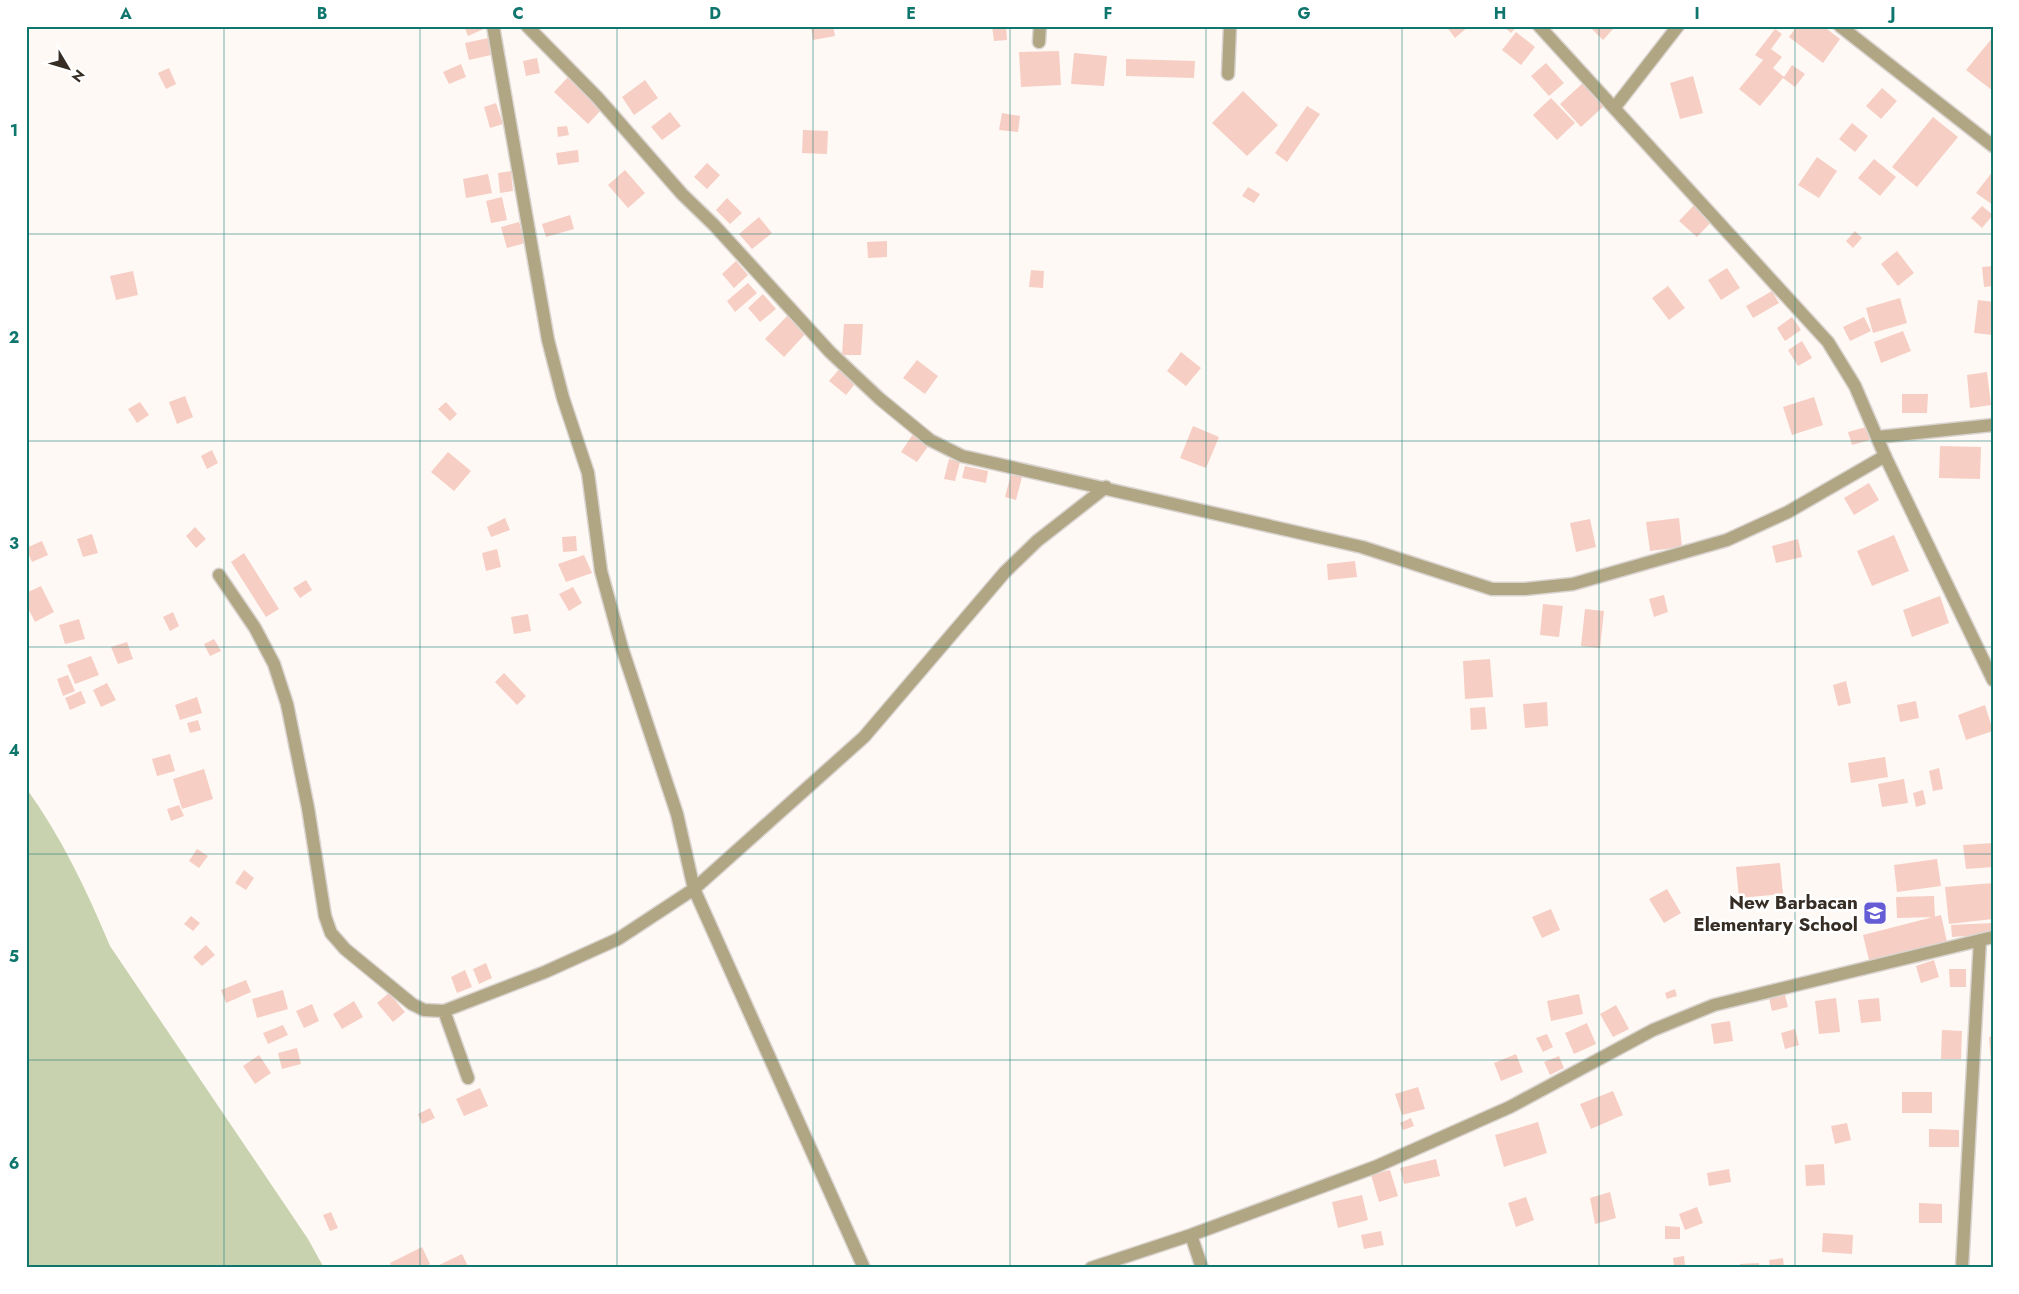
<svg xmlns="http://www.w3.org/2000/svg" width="2019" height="1294" viewBox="0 0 2019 1294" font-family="Jost,sans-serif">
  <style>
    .water { fill: #c8d2af }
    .building { fill: #f7cec4 }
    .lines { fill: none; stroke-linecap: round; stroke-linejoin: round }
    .minor-casing { stroke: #dad4d0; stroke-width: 15 }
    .tertiary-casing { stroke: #dad4d0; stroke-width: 15 }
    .minor { stroke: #b1a684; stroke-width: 12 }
    .tertiary { stroke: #b1a684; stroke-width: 12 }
    .grid { fill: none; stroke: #0f766e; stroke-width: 1; stroke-opacity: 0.55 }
    .labels { text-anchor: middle; stroke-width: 5; stroke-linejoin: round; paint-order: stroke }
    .poi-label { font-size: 19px; font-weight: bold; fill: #362d25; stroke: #fff; text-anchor: end }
    .neatline { fill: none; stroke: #0f766e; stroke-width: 2 }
    .grid-label { font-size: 16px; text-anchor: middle; font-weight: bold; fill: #0f766e }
  </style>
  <rect width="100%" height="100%" fill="#fef9f5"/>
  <path class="water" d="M26,788C61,836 87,891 110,946L308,1239L324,1268H26Z"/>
  <path class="building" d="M464,26H485L486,28L468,36Z
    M811,26H833L835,36L813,40Z
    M973,26H990V28L973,29Z
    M992,26H1006L1007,40L994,41Z
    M1446,26H1469L1455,38Z
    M1503,26H1517L1511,33Z
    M1589,26H1616L1603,40Z
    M1797,26H1823L1840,39L1823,63L1789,37Z
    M1775,29L1782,34L1771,49L1782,57L1773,68L1784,77L1792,65L1805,74L1795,87L1783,78L1760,106L1739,89L1763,60L1755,55Z
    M1516,32L1535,47L1521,65L1502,50Z
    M1993,37V91L1966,70Z
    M488,38L491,55L469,60L465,43Z
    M1059,51L1061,85L1021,87L1019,52Z
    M1074,53L1107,56L1104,86L1071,84Z
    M537,58L540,73L526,76L523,61Z
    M1126,59L1195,61L1194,78L1126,76Z
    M1546,63L1564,83L1549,96L1531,76Z
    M461,64L466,77L449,84L443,72Z
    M169,68L176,84L166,89L158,73Z
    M569,76L603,108L588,124L554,92Z
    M1693,76L1703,113L1680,119L1670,83Z
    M645,80L658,98L634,115L622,97Z
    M1584,82L1605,105L1581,127L1560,104Z
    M1882,88L1897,101L1881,119L1866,106Z
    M1243,91L1278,125L1247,156L1212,123Z
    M1551,98L1575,123L1557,140L1533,115Z
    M496,103L503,124L490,128L484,107Z
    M1307,106L1320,114L1287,162L1275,153Z
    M670,112L681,126L662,140L651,127Z
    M1002,113L1020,116L1018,132L999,130Z
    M1933,117L1958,137L1917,187L1892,167Z
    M1852,123L1868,136L1855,152L1839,139Z
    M567,126L569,135L558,137L557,127Z
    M803,130L828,131L827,154L802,153Z
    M578,150L579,162L558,165L556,153Z
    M1817,157L1837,171L1819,198L1798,185Z
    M1874,159L1896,177L1880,196L1858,178Z
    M707,163L720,175L707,189L694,177Z
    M625,170L645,193L628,208L608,185Z
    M511,171L513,191L500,193L498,173Z
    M1993,171V205L1976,193Z
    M488,174L492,193L466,198L463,179Z
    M1248,187L1260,194L1254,203L1242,196Z
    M502,197L507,220L491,223L486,201Z
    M727,198L742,213L730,224L716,210Z
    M1697,202L1714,219L1697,237L1679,221Z
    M1982,206L1993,215L1982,228L1971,218Z
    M570,215L574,229L546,237L542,224Z
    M759,217L772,233L752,249L739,234Z
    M519,222L525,243L507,248L501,227Z
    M1855,231L1862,238L1853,248L1846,241Z
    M887,241V257L868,258L867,242Z
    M1897,251L1914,273L1898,286L1881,264Z
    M736,261L748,275L734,288L722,274Z
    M1993,266V286L1984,287L1982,267Z
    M1727,268L1740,288L1721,300L1708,280Z
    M1031,270L1044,271L1043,288L1029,287Z
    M133,271L138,295L116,300L110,276Z
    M748,283L757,293L735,312L727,301Z
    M1668,286L1685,308L1669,320L1652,298Z
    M1772,291L1779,303L1753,318L1746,306Z
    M763,294L776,309L760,322L748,308Z
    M1900,298L1907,323L1873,333L1866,308Z
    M1978,300L1993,302V335L1974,333Z
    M789,314L808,331L784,357L765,339Z
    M1792,317L1801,330L1785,341L1777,328Z
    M1864,317L1871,331L1850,341L1843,327Z
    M844,324H863L861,355H842Z
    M1903,331L1911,351L1881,363L1874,342Z
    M1802,341L1812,358L1798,366L1788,350Z
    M1181,352L1201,368L1186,386L1167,371Z
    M917,360L938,376L925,394L903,378Z
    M841,367L858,380L846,395L829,381Z
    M1987,372L1991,405L1970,408L1967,375Z
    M1902,394H1928L1927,413H1902Z
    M185,396L193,417L177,424L169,402Z
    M1814,397L1823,425L1792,435L1783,407Z
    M140,402L149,415L137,423L128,409Z
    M446,402L457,414L450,421L438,409Z
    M1193,426L1219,437L1206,468L1180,458Z
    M1866,427L1870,440L1852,445L1848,432Z
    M913,434L929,445L917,462L901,452Z
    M1940,446L1981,447L1980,479L1939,478Z
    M212,450L218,463L207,469L201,456Z
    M448,452L471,471L454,491L431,472Z
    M949,459L960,462L955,481L944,479Z
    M965,466L988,471L986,483L962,478Z
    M1011,474L1022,477L1016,500L1005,497Z
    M1869,483L1879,500L1854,515L1844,498Z
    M505,518L510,530L491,537L487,527Z
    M1679,518L1682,547L1650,551L1646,522Z
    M1590,519L1596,547L1576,552L1570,523Z
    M195,527L206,539L196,548L186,536Z
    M92,534L98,553L83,557L77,539Z
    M1894,535L1909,571L1872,586L1857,551Z
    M576,536L577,551L563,552L562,537Z
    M1798,539L1802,557L1776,563L1772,546Z
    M42,541L48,555L32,562L26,548Z
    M497,549L501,567L486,571L482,553Z
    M244,553L279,609L266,617L231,562Z
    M584,555L592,573L566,582L558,564Z
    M1355,561L1357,577L1328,580L1327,564Z
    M306,580L312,590L300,598L293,588Z
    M41,586L54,612L35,622L26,604V593Z
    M573,587L582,603L569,611L559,594Z
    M1664,595L1668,612L1654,617L1649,599Z
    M1940,596L1949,623L1912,637L1903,610Z
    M1543,604L1563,606L1559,637L1540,635Z
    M1585,609L1604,611L1600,648L1581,646Z
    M173,612L179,626L170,631L163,617Z
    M528,614L531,631L514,634L511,617Z
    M79,619L85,639L65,644L59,625Z
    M214,639L221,651L210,656L204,644Z
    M127,642L133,659L118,664L111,647Z
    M91,656L99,675L75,684L67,665Z
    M1490,659L1493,697L1465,699L1463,661Z
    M504,673L526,696L517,705L495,682Z
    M68,675L75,691L63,696L57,679Z
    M1846,681L1851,703L1838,706L1833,685Z
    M107,683L116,700L101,707L93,690Z
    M81,691L86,703L70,710L65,698Z
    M197,697L202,713L180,720L175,705Z
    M1916,701L1919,718L1900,722L1897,705Z
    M1547,702L1548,726L1525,728L1523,704Z
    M1985,705L1993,731L1966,740L1958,715Z
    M1485,707L1487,729L1471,730L1470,708Z
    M198,720L201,730L190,733L187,723Z
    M170,754L175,771L157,776L152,759Z
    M1885,757L1888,777L1851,783L1848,763Z
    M1939,768L1943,789L1933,791L1929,771Z
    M204,769L213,799L182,809L173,779Z
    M1904,779L1908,803L1882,807L1878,784Z
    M1923,790L1926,804L1916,807L1913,793Z
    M179,805L184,816L171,821L167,809Z
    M1993,843V867L1966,869L1963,845Z
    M197,849L208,856L199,868L189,861Z
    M1937,859L1941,886L1897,892L1894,865Z
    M1780,863L1783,894L1739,898L1736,867Z
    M244,870L254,878L246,890L235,883Z
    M1993,883V919L1949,924L1945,887Z
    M1667,889L1681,913L1664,923L1649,899Z
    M1934,896L1935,917L1897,918L1896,897Z
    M1551,909L1560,930L1542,938L1532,917Z
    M1941,915L1947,942L1869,960L1863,935Z
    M191,916L200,923L193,931L184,924Z
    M1993,923V934L1952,937L1951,925Z
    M206,945L215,955L202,966L193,957Z
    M1934,960L1939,977L1921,983L1916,966Z
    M486,963L492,978L479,984L473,969Z
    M1949,969H1966V987H1950Z
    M465,970L472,987L457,993L451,977Z
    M246,980L251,992L226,1003L221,990Z
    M1675,989L1677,996L1667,999L1665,993Z
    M283,990L288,1009L257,1018L252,999Z
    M389,993L405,1012L393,1022L377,1003Z
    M1579,994L1583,1014L1551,1021L1547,1001Z
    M1785,995L1788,1007L1772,1011L1769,998Z
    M1836,998L1840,1032L1819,1034L1815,1001Z
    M1879,998L1881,1021L1861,1023L1858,1000Z
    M354,1001L363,1017L342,1029L333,1014Z
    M312,1004L319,1021L304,1028L296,1011Z
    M1616,1005L1629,1029L1613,1037L1600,1014Z
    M1730,1021L1733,1041L1714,1044L1711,1024Z
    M1587,1023L1596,1044L1574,1054L1565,1033Z
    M283,1025L288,1035L268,1044L263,1033Z
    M1795,1029L1799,1045L1785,1049L1781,1033Z
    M1942,1030L1962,1031L1961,1059H1941Z
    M1547,1034L1553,1047L1543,1052L1536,1038Z
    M1993,1036V1063H1991L1989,1037Z
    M297,1048L301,1064L282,1069L278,1053Z
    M1516,1054L1523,1072L1501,1081L1494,1063Z
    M259,1055L271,1073L255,1084L243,1066Z
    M1559,1056L1564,1068L1550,1075L1544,1062Z
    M1418,1087L1425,1109L1402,1115L1395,1094Z
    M480,1088L488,1106L464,1116L456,1099Z
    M1613,1091L1623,1115L1591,1129L1580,1104Z
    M1902,1092H1932V1113H1902Z
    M430,1108L435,1118L422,1124L418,1114Z
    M1411,1118L1414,1126L1403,1130L1400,1123Z
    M1538,1122L1547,1153L1504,1167L1495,1135Z
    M1847,1123L1851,1140L1835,1144L1831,1126Z
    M1929,1129L1959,1130V1147H1929Z
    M1436,1159L1440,1176L1404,1184L1400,1168Z
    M1824,1164L1825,1185L1806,1186L1805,1165Z
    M1729,1169L1731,1182L1709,1186L1707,1173Z
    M1390,1170L1398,1196L1379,1202L1371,1175Z
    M1610,1192L1616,1218L1595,1224L1590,1198Z
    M1362,1195L1368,1220L1338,1228L1332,1202Z
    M1526,1197L1534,1220L1516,1227L1508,1203Z
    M1919,1203L1942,1204V1223H1919Z
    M1697,1207L1703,1223L1685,1230L1679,1214Z
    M331,1212L338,1228L330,1231L323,1215Z
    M1665,1226L1680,1227V1239H1665Z
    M1381,1231L1384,1245L1364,1249L1361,1235Z
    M1823,1233L1853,1235L1852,1254L1822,1252Z
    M422,1247L430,1264L424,1268H392L390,1263Z
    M462,1254L469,1268H438L437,1266Z
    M1684,1256L1685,1265L1674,1266L1673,1258Z
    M1783,1258L1784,1268H1770L1769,1260Z
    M1759,1263V1268H1740V1264Z"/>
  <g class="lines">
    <g class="minor-casing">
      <path id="minor" d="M493,26L548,340L563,398L588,473L601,571L622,648L677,814L694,889L864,1268
        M527,26L597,97L682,194L714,225L830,352L880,399L930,440L962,456L1362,547L1492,589H1525L1573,584L1727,540L1788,512L1885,456
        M1840,26L1993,146
        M1039,42L1040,26
        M1228,74L1230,26
        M1615,107L1678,26
        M1878,437L1993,425
        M219,575L255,628L274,664L287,704L308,808L325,916L331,933L345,949L412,1004L424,1010L444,1011L545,972L618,939L694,889L864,737L1005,572L1037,541L1106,487
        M444,1011L468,1078
        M1191,1235L1202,1268
        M1091,1268L1191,1235L1375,1167L1510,1107L1653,1030L1714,1005L1993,937
        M1962,1268L1980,940"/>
    </g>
    <g class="tertiary-casing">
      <path id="tertiary" d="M1539,26L1828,342L1855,386L1885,456L1993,680"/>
    </g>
    <use href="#minor" class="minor"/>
    <use href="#tertiary" class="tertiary"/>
  </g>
  <path class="grid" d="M224,26V1268M420,26V1268M617,26V1268M813,26V1268M1010,26V1268M1206,26V1268M1402,26V1268M1599,26V1268M1795,26V1268M26,234H1993M26,441H1993M26,647H1993M26,854H1993M26,1060H1993"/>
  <defs>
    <g id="school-square" transform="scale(1.25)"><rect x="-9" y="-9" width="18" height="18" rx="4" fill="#655cd5" stroke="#fff"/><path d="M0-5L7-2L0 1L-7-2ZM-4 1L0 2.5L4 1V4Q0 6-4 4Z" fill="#fff"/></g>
  </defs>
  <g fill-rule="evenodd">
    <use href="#school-square" x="1875" y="913"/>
  </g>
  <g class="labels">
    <g class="poi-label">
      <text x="1858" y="909">New Barbacan<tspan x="1858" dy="22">Elementary School</tspan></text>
    </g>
  </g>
  <rect width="2019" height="1294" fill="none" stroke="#ffffff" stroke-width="55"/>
  <g transform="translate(68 68) rotate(128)" stroke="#ffffff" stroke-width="4" paint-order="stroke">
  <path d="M0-4L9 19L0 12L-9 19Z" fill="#362d25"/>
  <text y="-8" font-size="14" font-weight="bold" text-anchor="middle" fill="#362d25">N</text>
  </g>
  <rect x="28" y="28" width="1964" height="1238" class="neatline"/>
  <g class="grid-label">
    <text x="126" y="19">A</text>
    <text x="322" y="19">B</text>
    <text x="518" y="19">C</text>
    <text x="715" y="19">D</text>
    <text x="911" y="19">E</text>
    <text x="1108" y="19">F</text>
    <text x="1304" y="19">G</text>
    <text x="1500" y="19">H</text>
    <text x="1697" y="19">I</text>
    <text x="1893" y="19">J</text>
    <text x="14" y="136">1</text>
    <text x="14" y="343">2</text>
    <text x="14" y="549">3</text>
    <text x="14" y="756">4</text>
    <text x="14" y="962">5</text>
    <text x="14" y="1169">6</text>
  </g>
</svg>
